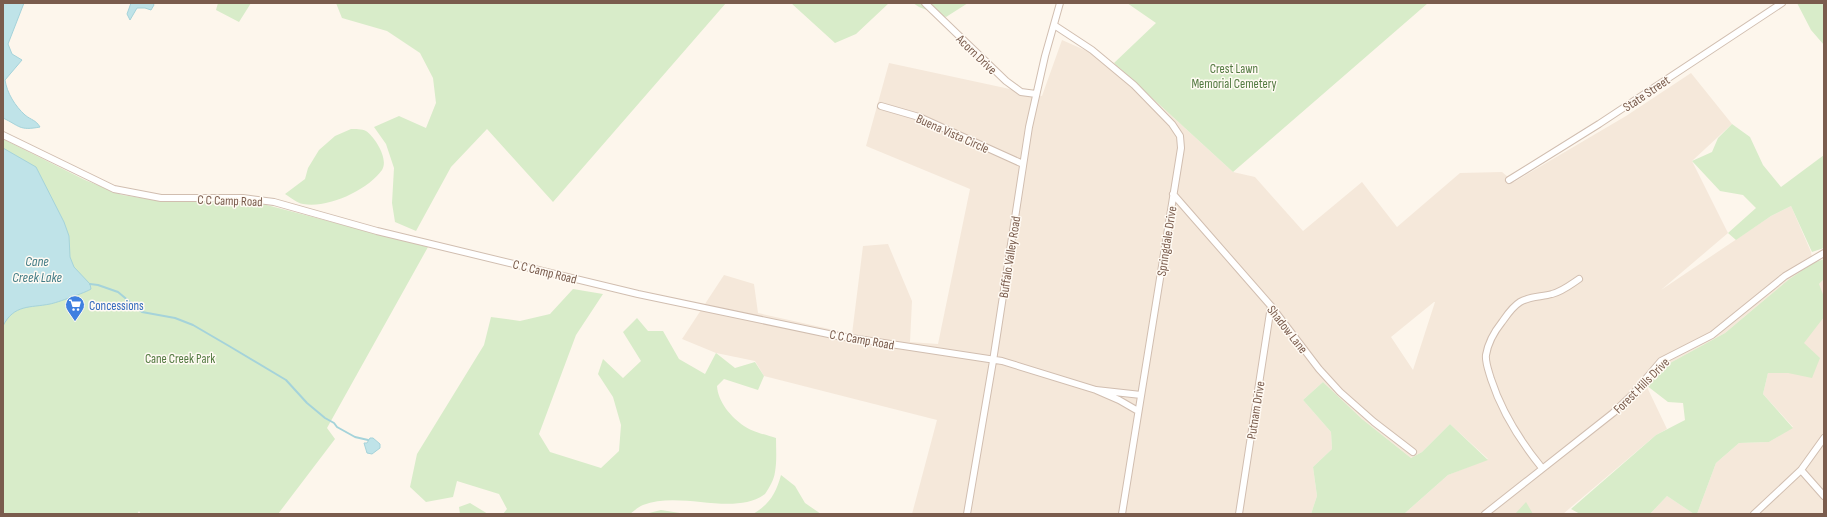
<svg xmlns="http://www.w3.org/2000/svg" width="1827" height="517" viewBox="0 0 1827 517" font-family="'Sofia Sans Condensed',sans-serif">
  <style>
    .residential { fill: #f5e8da; fill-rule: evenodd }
    .green { fill: #d8ecc9 }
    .water { fill: #bfe3e8; stroke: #a5d3da }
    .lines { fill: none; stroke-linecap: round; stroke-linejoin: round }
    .stream { stroke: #a5d3da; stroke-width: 2 }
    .street-casing { stroke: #d1beb0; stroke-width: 8 }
    .street { stroke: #fff; stroke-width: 6 }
    .labels { text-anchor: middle; stroke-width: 3; stroke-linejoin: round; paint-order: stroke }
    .street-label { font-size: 13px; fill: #7a5c4d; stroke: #fffaf3 }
    .park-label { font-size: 13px; fill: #537a41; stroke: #fffaf3 }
    .shop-label { font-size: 13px; fill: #366cbe; stroke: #fffaf3; text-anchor: start }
    .water-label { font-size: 14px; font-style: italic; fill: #437c86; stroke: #fffaf3 }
  </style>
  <rect width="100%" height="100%" fill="#fdf6ec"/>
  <path class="residential" d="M1062,40L1114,63L1233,172L1255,177L1303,231L1362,182L1397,227L1460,173L1502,172L1514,182L1626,116L1691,73L1732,124L1692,161L1728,233L1661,290L1771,216L1791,206L1811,252L1813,263L1788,280L1725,333L1670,363L1646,385L1667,429L1656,435L1563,514H1404L1448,475L1488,459L1450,424L1422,452L1411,458L1362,419L1323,382L1303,400L1331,432L1332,449L1313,467L1317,496L1311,514H912L937,420L764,376L755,361L716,353L682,339L724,275L754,284L758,313L852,334L863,246L888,244L912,301L910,342L938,344L970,189L866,146L889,63L1042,96ZM1434,302H1435L1413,370L1391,337Z
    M1824,279V514H1697L1716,463L1739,443L1769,442L1793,427L1763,394L1768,373L1819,284Z
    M1667,496L1694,514H1650Z"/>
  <path class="green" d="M218,3H251L239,22L216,10Z
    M336,3H726L553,202L487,129L451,167L416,231L395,222L392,203L394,168L386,144L374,127L399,116L426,128L436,103L433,78L420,53L387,31L342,18Z
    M791,3H889L856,34L835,43Z
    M913,3H968L946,17L919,7Z
    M1127,3H1428L1233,172L1114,63L1156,23Z
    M1797,3H1824V45L1811,30Z
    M1732,124L1750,137L1763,165L1781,187L1824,155V248L1812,252L1791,206L1771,216L1736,240L1728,233L1756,208L1743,195L1720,191L1692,161L1712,152L1718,138Z
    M351,129C355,129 362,129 366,131C375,137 389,159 382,170C368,190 327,209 303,204C297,203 290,197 285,194L305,179L308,168L319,150L335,136Z
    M3,139L85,180L122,195L162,201L259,203L428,247L327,428L335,439L278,514H141L139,511L137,514H3Z
    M1824,259V279L1819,284L1824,297V317L1804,343L1820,358L1812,378L1788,373H1768L1763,394L1793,428L1769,442L1739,443L1716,463L1697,514H1694L1667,496L1650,514H1580L1571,509L1656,435L1685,420L1683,403L1668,402L1646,385L1670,363L1725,333L1788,280L1813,263Z
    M573,289L603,294L576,335L539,434L550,452L601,468L619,451L621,425L613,397L598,374L603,359L623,378L641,361L623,332L637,318L648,331H663L679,359L705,374L716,353L735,368L755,362L764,376L758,390L724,379L717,386C718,402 731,417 744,426C752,432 767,435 776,438C776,449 777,461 775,472C774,480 769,488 765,494C733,517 681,490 643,505C638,507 634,511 630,514H503L507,509L499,494L457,481L453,497L426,502L410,487L417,454L484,345L491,317L520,321L550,314Z
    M1323,382L1362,419L1411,458L1422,452L1450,424L1488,460L1448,475L1404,514H1311L1317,496L1313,467L1332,449L1331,432L1303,400Z
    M781,475L795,486L805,503L821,514H753C770,504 776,493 781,475Z
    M1526,502L1533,514H1515Z
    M470,503L488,514H460L459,507Z
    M661,510L686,514H645Z"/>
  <path class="water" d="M3,3H24L8,44L12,54L22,60L5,80C7,93 15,106 25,115C31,120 36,120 40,127C19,131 20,126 3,118Z
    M131,3H153L154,5L151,10L145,8H137L130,20L127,14Z
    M3,148L36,167L64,222L69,236L70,257L74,267L90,284L91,289C87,292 56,303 50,304C30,308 14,304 3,326Z
    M370,438H373L380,444V448L372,454L367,453L364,443H367Z"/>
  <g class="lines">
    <path class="stream" d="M90,284L98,285L118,292L142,312L175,318L193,325L229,346L286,380L307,403L325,418L334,423L337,427L355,437L368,440"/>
    <g class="street-casing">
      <path id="street" d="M925,3L1006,81L1021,92L1036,94
        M1054,25L1092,50L1134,85L1172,124L1180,136L1181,148L1122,514
        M881,106L919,117L1023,164
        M3,135L114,189L161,198H243L274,202L377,231L638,294L838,336L1002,361L1096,390
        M1509,180L1599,124L1782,3
        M1173,194L1271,306L1319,369L1340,392L1374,422L1413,452
        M1138,411L1119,400L1096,390L1141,395
        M1542,468C1520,441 1502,413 1491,379C1489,372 1485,362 1486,355C1488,343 1494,332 1502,322C1507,315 1512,307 1520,302C1530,296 1542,297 1552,294C1563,291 1570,285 1579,279
        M1801,470L1824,496
        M967,514L993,361L1029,127L1045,56L1060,3
        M1239,514L1271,306
        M1485,514L1613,413L1632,395L1661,361L1712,335L1785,276L1824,253
        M1754,514L1801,470L1824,438"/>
    </g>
    <use href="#street" class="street"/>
  </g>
  <defs>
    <g id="supermarket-pin" transform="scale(1)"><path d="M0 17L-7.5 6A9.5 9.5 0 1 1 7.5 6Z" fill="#3f7fe0" stroke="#fffaf3"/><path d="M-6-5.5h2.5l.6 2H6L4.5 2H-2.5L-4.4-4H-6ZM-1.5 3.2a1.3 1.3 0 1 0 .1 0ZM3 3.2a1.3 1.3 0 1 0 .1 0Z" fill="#fff"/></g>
  </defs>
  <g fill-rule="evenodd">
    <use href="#supermarket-pin" x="75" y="305"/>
  </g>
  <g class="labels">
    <g class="street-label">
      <text transform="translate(977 54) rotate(44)" y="5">Acorn Drive</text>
      <text transform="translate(1646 93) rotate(-34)" y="5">State Street</text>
      <text transform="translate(953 133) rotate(24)" y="5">Buena Vista Circle</text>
      <text transform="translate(230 200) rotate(2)" y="5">C C Camp Road</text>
      <text transform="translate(1166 241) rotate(-81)" y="5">Springdale Drive</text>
      <text transform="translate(1009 257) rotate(-81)" y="5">Buffalo Valley Road</text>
      <text transform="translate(545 271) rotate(14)" y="5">C C Camp Road</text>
      <text transform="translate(1288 329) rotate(52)" y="5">Shadow Lane</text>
      <text transform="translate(862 339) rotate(10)" y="5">C C Camp Road</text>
      <text transform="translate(1641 385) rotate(-45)" y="5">Forest Hills Drive</text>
      <text transform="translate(1255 410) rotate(-81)" y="5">Putnam Drive</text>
    </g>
    <g class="park-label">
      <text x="1234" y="73">Crest Lawn<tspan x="1234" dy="15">Memorial Cemetery</tspan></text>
      <text x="180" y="363">Cane Creek Park</text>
    </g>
    <g class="shop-label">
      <text x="89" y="310">Concessions</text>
    </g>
    <g class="water-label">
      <text x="37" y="266">Cane<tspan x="37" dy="16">Creek Lake</tspan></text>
    </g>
  </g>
  <rect width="1827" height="517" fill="none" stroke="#7a5c4d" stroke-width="8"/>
</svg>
